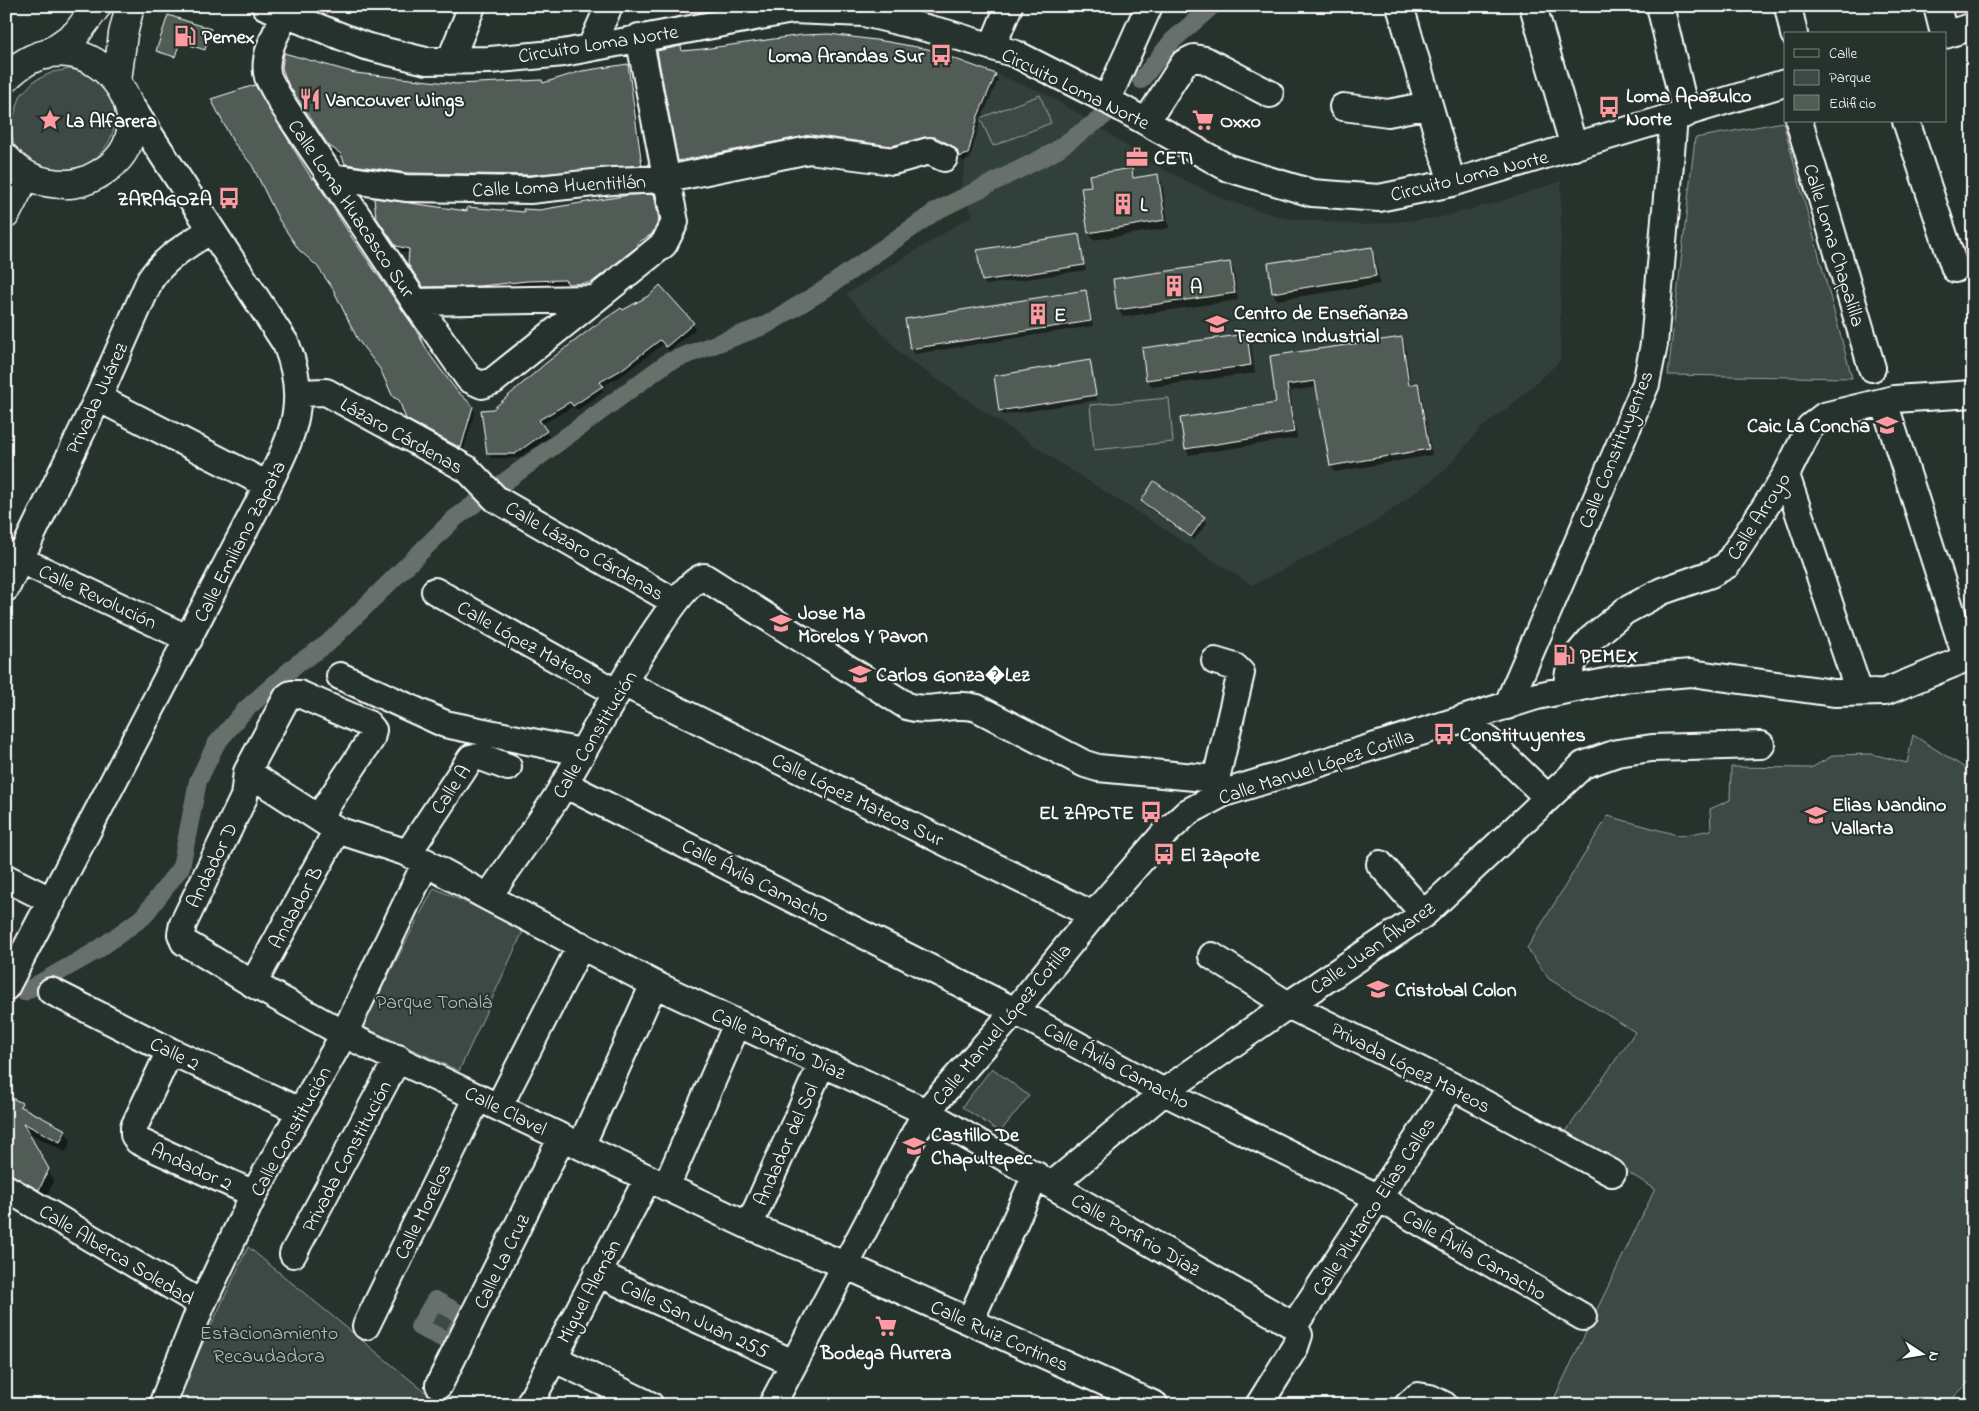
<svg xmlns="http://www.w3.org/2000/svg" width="1979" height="1411" viewBox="0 0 1979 1411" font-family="'Indie Flower',sans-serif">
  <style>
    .built { fill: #333f3a }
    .green { fill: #3e4944; stroke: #9ea4a2 }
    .shadow { fill: #0007 }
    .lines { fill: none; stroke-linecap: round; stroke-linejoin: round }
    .canal { stroke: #67706c; stroke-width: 18 }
    .building { fill: #515c57; stroke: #fff }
    .minor-casing { stroke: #fff; stroke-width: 30 }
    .major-casing { stroke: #fff; stroke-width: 31 }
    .minor { stroke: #26332d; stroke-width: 26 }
    .major { stroke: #26332d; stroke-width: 28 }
    .labels { text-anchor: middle; stroke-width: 4; stroke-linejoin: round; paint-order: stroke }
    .poi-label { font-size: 20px; font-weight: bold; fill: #fff; stroke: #26332d; text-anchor: start }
    .street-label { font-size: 20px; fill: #fff; stroke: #26332d }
    .park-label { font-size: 20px; fill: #bbbfbe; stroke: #26332d }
  </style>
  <rect width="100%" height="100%" fill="#26332d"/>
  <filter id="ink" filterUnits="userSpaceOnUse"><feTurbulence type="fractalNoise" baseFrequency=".02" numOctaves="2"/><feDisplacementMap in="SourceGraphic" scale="10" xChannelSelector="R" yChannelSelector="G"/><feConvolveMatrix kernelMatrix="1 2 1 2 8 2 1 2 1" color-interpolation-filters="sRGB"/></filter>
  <g filter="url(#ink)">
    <path class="built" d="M996,74L1044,93L1100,127L1151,163L1225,200L1285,218L1364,225L1438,218L1499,202L1561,181L1560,361L1516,401L1480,429L1444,471L1371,525L1252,585L1060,463L902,355L846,294L973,215L960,189L973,128Z"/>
    <path class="green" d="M70,69C115,78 131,125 96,158C84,170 66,174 51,178L15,153L11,124L21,95L34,81L53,72Z
      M1040,95L1051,123L993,146L980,118Z
      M1783,122L1852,378L1668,375L1695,138Z
      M1169,398L1173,442L1094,450L1090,405Z
      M1913,735L1973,773V1378L1946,1405H1551L1655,1189L1565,1133L1635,1032L1549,979L1527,948L1608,816L1681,836L1711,830L1710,809L1730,800L1731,767L1811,768L1834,755L1872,754L1907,763Z
      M434,888L524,929L459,1071L362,1026Z
      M992,1068L1029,1096L1000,1132L962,1107Z
      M248,1247L441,1405H174Z
      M435,1300L464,1316L450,1342L419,1327Z"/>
    <path class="shadow" d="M210,30L206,51L181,43L176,58L157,51Z
      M683,52L995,75L998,80L980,122L970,159L963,161L955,150L938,142L895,150L682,165L680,160Z
      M628,65L631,70L645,170L533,180L411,178L349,169L344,159L332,150L295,93L355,74L457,85L543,84Z
      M1131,169L1136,178L1157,175L1162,183L1169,228L1093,240L1089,232L1092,187Z
      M312,180L429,356L475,412L463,452L411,424L402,404L397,401L336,292L321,271L303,255L283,224Z
      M654,196L661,225L654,239L594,287L572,289L569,285H530L484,290L427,291L412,269L410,253L400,251L381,222L468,212L525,214Z
      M1078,236L1086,270L986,285L983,281Z
      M1371,248L1375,256L1380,284L1277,300L1273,292Z
      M1230,263L1234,271L1238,300L1123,317L1118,309Z
      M1085,291L1088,297L1093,326L915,354L911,348Z
      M623,312L693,324L695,329L669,351L663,344L624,374L601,387L604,392L577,410L574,406L541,425L549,437L518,458H491L488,453L493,410Z
      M1246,336L1251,343L1255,373L1152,387L1147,379Z
      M1401,338L1405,344L1411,386L1418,384L1421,391L1432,455L1335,472L1331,466L1318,387L1290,391L1297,438L1189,455L1186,448L1277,404L1271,357Z
      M1089,361L1097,400L1003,415L1000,410Z
      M1142,501L1204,518L1207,523L1194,540L1145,506Z
      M6,1097L21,1104L25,1110L65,1131L71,1141L66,1152L26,1131L54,1181L45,1199L6,1185Z"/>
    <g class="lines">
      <path class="canal" d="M1141,80L1172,41L1212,6
        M24,992L96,951L143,917L181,867L198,781L216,744L245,710L297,664L327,644L454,519L668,362L766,325L822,291L936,211L1052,153L1104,116
        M435,1300L464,1316L450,1342L419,1327Z"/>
    </g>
    <path class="building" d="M168,15L211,29L205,50L180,42L175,57L156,51Z
      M829,34L883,41L928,49L996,74L978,116L968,154L959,157L957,150L951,145L935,137H925L892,146L811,135L678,161L657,51L681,46L682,51L703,49L802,35Z
      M284,53L355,73L457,84L542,80L543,83L582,71L628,64L642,165L529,175L407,173L345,164L341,154L328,145L288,84L282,68Z
      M255,85L312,179L314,178L351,236L414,327L430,355L456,390L473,406L461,448L406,419L399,400L393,397L380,369L358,340L333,289L317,266L299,250L279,220L252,165L233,142L211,99Z
      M1132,168L1133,178L1158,174L1165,220L1088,233L1081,187L1091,186L1089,175Z
      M654,194L659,220L652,234L638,243V246L591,283L568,284L565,280L527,281L481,286L423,287L408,264L409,249L396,246L376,217L374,198L467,211V207L524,212L523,209L539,210L629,195Z
      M1079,234L1084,265L982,281L977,250Z
      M1372,247L1376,276L1272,293L1268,263Z
      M1230,262L1235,293L1117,310L1113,279Z
      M660,285L694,323L666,347L660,340L621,370L600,382L603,386L573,406L570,402L539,420L547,431L515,454H487L481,410L493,409L546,363L593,327L621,308L623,310L650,295Z
      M1086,290L1091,321L910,349L905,319Z
      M1247,334L1251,365L1146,380L1142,348Z
      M1402,337L1409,385L1418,383L1429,449L1330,466L1315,381L1287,385L1294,432L1185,449L1180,418L1276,403L1270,356Z
      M1090,360L1096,395L999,411L994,376Z
      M1154,481L1205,517L1191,537L1141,501Z
      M6,1095L22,1103L20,1106L66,1130L60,1142L23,1123L49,1169L39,1190L6,1173Z"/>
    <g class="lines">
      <g class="minor-casing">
        <path id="minor" d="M265,6L365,46L426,61L490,60L563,53L792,10L864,13L946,33L1016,54L1107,100L1228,168L1312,193L1379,198L1452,183L1785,83
          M290,6C280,26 261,55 268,77C272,86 278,96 283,105L415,302L469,379L482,385L493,381L664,244L675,222L639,37
          M1400,6L1452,183
          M1533,6L1574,147
          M1660,6L1686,114
          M1788,6L1794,34
          M1937,6L1944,34
          M1945,35L1973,26
          M591,47L609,6
          M992,47L1009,6
          M450,61L472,6
          M1107,100L1149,6
          M1343,107L1388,113L1429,105
          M1799,121L1872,368
          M1906,121L1955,269
          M1146,122L1184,63L1194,58L1205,60L1270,94
          M332,177L406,188L530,190L612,181L668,179L809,150L893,161L929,151L944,158
          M415,302L593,299
          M298,393L326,392L467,469L496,499L675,602
          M98,398L268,485
          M1884,402L1966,657
          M1786,475L1859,692
          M6,553L189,639
          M6,588L98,398L150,280C165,257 188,245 211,230
          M435,591L617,693
          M1215,661L1235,667L1241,673L1216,779
          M340,676L445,724L581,752
          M623,683L1093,915
          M1566,690L1569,672L1576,657L1592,638L1625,611L1662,591L1711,574L1727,565L1786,475L1810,427L1824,416L1894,399L1973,394
          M1507,706L1646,384L1654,344L1674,118
          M1466,719L1548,798
          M247,772L337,830L408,853L488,897L654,984L926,1112L1294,1326L1299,1335L1295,1347L1259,1405
          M564,784L1015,1011L1164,1092L1379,1198L1583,1317
          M319,817L371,739L373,730L368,724L299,694H291L287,697L247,772L244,797L183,924L181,934L184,942L253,984L344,1034L749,1226L845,1265L1155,1405
          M408,853L471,758L481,757L508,767
          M1380,864L1424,914
          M6,878L52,901
          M488,897C510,865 533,833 554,801C578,764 672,583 704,577L907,706C930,714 953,701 977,708L1085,764L1098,768L1216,779L1224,793
          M1212,956L1288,1005L1452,1086L1612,1173
          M253,984L337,830
          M6,987L268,485C294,433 309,401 286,344L127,100
          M51,991L170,1051L300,1111
          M170,1051L134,1127V1135L138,1141L254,1194
          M499,1106L581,945
          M581,1146L654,984
          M1052,1185L1164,1092L1288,1005L1424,914L1583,765L1617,753L1652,748L1761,745
          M666,1187L737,1024
          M6,1188L202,1304
          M749,1226L822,1063
          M293,1254L398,1058
          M597,1273L793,1363
          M970,1321L1036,1175
          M366,1326L478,1097
          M1294,1326L1452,1086
          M553,1358L650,1405
          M439,1385L562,1137
          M162,1405L202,1304L254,1194L344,1034L426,862
          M529,1405L648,1178
          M772,1405L926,1112L1015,1011L1093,915L1162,836L1188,812L1224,793L1537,696L1620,679L1691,673L1834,693L1885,692L1953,664L1973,654
          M1408,1405L1418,1396L1430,1398L1444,1405"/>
      </g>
      <g class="major-casing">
        <path id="major" d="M46,55L76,34L97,6
          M6,78C81,1 176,118 108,168C97,176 85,183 70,184C45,185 23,178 6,158
          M117,81L123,34L130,6
          M6,214L26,175"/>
      </g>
      <use href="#minor" class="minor"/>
      <use href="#major" class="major"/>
    </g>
  </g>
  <defs>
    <g id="fuel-bare" transform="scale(1.725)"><path d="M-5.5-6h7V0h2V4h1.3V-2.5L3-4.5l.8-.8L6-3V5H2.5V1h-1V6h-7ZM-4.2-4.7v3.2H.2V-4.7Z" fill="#ff9aa2" stroke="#26332d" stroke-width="2.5" paint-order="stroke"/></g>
    <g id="bus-bare" transform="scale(1.725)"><path d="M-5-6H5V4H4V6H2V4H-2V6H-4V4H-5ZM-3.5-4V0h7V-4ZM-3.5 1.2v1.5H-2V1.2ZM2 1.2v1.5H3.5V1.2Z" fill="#ff9aa2" stroke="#26332d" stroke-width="2.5" paint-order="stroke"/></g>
    <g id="restaurant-bare" transform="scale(1.725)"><path d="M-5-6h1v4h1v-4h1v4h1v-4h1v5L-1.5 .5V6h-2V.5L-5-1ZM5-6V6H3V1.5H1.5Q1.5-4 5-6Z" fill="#ff9aa2" stroke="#26332d" stroke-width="2.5" paint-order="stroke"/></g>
    <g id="sight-bare" transform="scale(1.725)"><path d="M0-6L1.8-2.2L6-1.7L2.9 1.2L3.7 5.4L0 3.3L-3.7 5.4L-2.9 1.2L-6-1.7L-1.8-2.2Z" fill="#ff9aa2" stroke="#26332d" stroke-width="2.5" paint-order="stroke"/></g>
    <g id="supermarket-bare" transform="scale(1.725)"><path d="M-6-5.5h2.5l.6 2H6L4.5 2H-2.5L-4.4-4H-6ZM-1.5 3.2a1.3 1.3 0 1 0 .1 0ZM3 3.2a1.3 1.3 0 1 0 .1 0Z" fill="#ff9aa2" stroke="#26332d" stroke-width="2.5" paint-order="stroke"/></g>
    <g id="office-bare" transform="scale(1.725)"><path d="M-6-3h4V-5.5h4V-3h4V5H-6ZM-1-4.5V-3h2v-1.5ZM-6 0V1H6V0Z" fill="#ff9aa2" stroke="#26332d" stroke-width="2.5" paint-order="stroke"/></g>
    <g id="building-bare" transform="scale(1.725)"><path d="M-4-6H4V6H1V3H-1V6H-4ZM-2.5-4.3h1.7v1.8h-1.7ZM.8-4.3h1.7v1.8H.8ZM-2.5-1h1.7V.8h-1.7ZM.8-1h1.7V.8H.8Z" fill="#ff9aa2" stroke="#26332d" stroke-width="2.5" paint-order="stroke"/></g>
    <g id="university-bare" transform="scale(1.725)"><path d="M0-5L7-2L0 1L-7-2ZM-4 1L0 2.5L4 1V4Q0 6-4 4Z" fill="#ff9aa2" stroke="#26332d" stroke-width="2.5" paint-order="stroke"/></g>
    <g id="school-bare" transform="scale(1.725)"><path d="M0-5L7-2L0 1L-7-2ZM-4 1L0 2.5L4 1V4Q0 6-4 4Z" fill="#ff9aa2" stroke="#26332d" stroke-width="2.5" paint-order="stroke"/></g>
  </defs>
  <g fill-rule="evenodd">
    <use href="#fuel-bare" x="185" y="36"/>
    <use href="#bus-bare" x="941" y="55"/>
    <use href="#restaurant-bare" x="310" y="99"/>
    <use href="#bus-bare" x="1609" y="107"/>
    <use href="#sight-bare" x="50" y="120"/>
    <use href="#supermarket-bare" x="1203" y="120"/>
    <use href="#office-bare" x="1137" y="157"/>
    <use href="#bus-bare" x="229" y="198"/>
    <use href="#building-bare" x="1123" y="204"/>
    <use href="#building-bare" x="1174" y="286"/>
    <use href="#building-bare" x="1038" y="314"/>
    <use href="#university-bare" x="1217" y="324"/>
    <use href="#school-bare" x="1887" y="425"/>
    <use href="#school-bare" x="781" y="623"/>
    <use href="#fuel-bare" x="1564" y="655"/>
    <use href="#school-bare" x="860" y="674"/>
    <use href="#bus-bare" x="1444" y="734"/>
    <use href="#bus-bare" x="1151" y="812"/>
    <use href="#school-bare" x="1816" y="815"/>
    <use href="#bus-bare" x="1164" y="854"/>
    <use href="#school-bare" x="1378" y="989"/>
    <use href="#school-bare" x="914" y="1146"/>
    <use href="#supermarket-bare" x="886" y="1326"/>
  </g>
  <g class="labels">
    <g class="poi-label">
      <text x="202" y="43">Pemex</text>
      <text x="924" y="62" text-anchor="end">Loma Arandas Sur</text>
      <text x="1626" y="102">Loma Apazulco<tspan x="1626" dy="23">Norte</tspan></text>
      <text x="326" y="106">Vancouver Wings</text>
      <text x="66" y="127">La Alfarera</text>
      <text x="1220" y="127">Oxxo</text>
      <text x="1154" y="164">CETI</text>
      <text x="212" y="205" text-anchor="end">ZARAGOZA</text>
      <text x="1140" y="211">L</text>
      <text x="1190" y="293">A</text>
      <text x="1234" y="319">Centro de Enseñanza<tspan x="1234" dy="23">Tecnica Industrial</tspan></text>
      <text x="1054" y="321">E</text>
      <text x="1870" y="432" text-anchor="end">Caic La Concha</text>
      <text x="798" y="619">Jose Ma<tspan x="798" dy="23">Morelos Y Pavon</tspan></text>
      <text x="1580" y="662">PEMEX</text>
      <text x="876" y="681">Carlos Gonza�Lez</text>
      <text x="1460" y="741">Constituyentes</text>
      <text x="1832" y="811">Elias Nandino<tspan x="1832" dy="23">Vallarta</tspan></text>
      <text x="1134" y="819" text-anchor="end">EL ZAPOTE</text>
      <text x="1180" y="861">El Zapote</text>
      <text x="1395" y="996">Cristobal Colon</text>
      <text x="931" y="1141">Castillo De<tspan x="931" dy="23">Chapultepec</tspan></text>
      <text x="886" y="1359" text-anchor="middle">Bodega Aurrera</text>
    </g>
    <g class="street-label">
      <text transform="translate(598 43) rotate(-9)" y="7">Circuito Loma Norte</text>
      <text transform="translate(1076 88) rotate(26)" y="7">Circuito Loma Norte</text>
      <text transform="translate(1469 175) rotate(-14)" y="7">Circuito Loma Norte</text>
      <text transform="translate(559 185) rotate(-3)" y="7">Calle Loma Huentitlán</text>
      <text transform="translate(352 208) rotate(56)" y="7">Calle Loma Huacasco Sur</text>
      <text transform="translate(1835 245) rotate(73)" y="7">Calle Loma Chapalilla</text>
      <text transform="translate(96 398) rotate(-65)" y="7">Privada Juárez</text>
      <text transform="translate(402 435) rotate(29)" y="7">Lázaro Cárdenas</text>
      <text transform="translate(1615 449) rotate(-68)" y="7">Calle Constituyentes</text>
      <text transform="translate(1758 516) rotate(-57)" y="7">Calle Arroyo</text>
      <text transform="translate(239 541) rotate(-63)" y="7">Calle Emiliano Zapata</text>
      <text transform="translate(585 550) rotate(30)" y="7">Calle Lázaro Cárdenas</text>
      <text transform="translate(98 596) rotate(25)" y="7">Calle Revolución</text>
      <text transform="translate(526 642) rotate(29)" y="7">Calle López Mateos</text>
      <text transform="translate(594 734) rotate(-59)" y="7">Calle Constitución</text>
      <text transform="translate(1316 766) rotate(-18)" y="7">Calle Manuel López Cotilla</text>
      <text transform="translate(450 789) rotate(-56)" y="7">Calle A</text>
      <text transform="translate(858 799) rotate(26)" y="7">Calle López Mateos Sur</text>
      <text transform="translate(211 865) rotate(-64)" y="7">Andador D</text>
      <text transform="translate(756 880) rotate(27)" y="7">Calle Ávila Camacho</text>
      <text transform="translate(295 907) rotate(-61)" y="7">Andador B</text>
      <text transform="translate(1372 947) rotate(-35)" y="7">Calle Juan Álvarez</text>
      <text transform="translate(1001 1024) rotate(-50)" y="7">Calle Manuel López Cotilla</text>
      <text transform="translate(779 1043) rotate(25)" y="7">Calle Porfirio Díaz</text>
      <text transform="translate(175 1053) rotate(26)" y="7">Calle 2</text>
      <text transform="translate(1117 1065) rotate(28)" y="7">Calle Ávila Camacho</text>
      <text transform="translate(1411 1067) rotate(27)" y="7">Privada López Mateos</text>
      <text transform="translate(506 1110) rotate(26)" y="7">Calle Clavel</text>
      <text transform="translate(290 1131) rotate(-61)" y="7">Calle Constitución</text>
      <text transform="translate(785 1144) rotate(-66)" y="7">Andador del Sol</text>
      <text transform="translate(346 1156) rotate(-62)" y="7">Privada Constitución</text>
      <text transform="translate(192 1166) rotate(25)" y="7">Andador 2</text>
      <text transform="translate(1373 1206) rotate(-57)" y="7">Calle Plutarco Elías Calles</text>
      <text transform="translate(422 1211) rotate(-64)" y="7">Calle Morelos</text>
      <text transform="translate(1136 1234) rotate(30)" y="7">Calle Porfirio Díaz</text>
      <text transform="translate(117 1254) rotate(31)" y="7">Calle Alberca Soledad</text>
      <text transform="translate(1475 1254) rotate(30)" y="7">Calle Ávila Camacho</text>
      <text transform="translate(501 1261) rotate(-64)" y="7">Calle La Cruz</text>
      <text transform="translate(588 1291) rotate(-62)" y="7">Miguel Alemán</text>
      <text transform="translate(695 1318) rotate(25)" y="7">Calle San Juan 255</text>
      <text transform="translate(1000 1335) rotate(24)" y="7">Calle Ruiz Cortines</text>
    </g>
    <g class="park-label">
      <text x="434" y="1008">Parque Tonalá</text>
      <text x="269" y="1339">Estacionamiento<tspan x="269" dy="23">Recaudadora</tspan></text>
    </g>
  </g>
  <rect width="1979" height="1411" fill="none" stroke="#26332d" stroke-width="25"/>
  <rect x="12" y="12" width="1954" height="1386" fill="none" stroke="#fff" stroke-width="2" filter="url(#ink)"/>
  <rect x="1784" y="32" width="162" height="90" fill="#26332d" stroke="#7d8581"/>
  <rect x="1794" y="49" width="25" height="8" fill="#26332d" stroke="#7d8581"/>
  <text x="1829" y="58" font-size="15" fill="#ffffff">Calle</text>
  <rect x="1794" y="70" width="25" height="15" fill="#3e4944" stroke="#7d8581"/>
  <text x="1829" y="82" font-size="15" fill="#ffffff">Parque</text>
  <rect x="1794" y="95" width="25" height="15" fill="#515c57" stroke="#7d8581"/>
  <text x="1829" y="108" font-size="15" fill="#ffffff">Edificio</text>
  <g transform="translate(1922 1354) rotate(102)" stroke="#26332d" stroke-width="4" paint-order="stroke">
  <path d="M0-4L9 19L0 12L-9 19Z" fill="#ffffff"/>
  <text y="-8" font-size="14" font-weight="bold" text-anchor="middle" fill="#ffffff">N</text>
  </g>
</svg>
